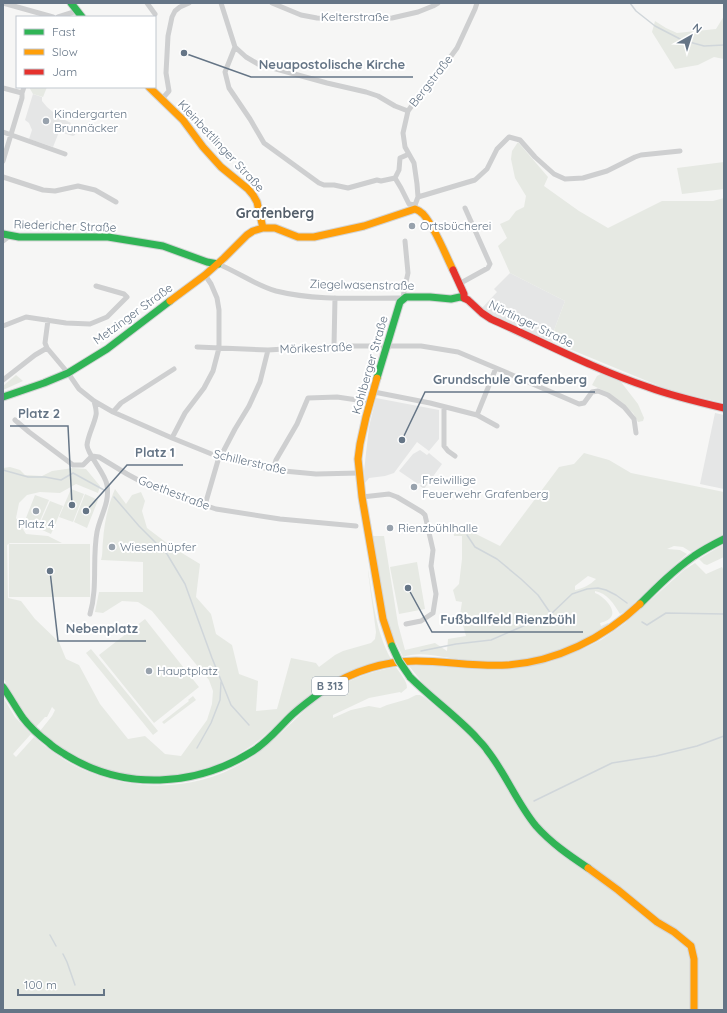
<svg xmlns="http://www.w3.org/2000/svg" width="727" height="1013" viewBox="0 0 727 1013" font-family="Quicksand,sans-serif">
  <style>
    .built { fill: #e5e6e6 }
    .green { fill: #e6e9e3; fill-rule: evenodd }
    .lines { fill: none; stroke-linecap: round; stroke-linejoin: round }
    .stream { stroke: #d0d6da; stroke-width: 1.5 }
    .fast-casing { stroke: #d3d4d5; stroke-width: 9 }
    .slow-casing { stroke: #d3d4d5; stroke-width: 9 }
    .jam-casing { stroke: #d3d4d5; stroke-width: 9 }
    .street { stroke: #cecfd0; stroke-width: 5 }
    .fast { stroke: #30b455; stroke-width: 7 }
    .slow { stroke: #ff9f0a; stroke-width: 7 }
    .jam { stroke: #e5322d; stroke-width: 7 }
    .fast-bridge-casing { stroke: #d3d4d5; stroke-width: 9; stroke-linecap: butt }
    .fast-bridge { stroke: #30b455; stroke-width: 7 }
    .poi-dot { fill: #98a2ad; stroke: #fff; stroke-width: 1.5 }
    .labels { text-anchor: middle; stroke-width: 4; stroke-linejoin: round; paint-order: stroke }
    .shield { fill: #fff; stroke: #939eaa; stroke-width: 1 }
    .shield-label { font-size: 11px; font-weight: bold; fill: #657586 }
    .street-label { font-size: 12px; fill: #657586; stroke: #fff }
    .poi-label { font-size: 12px; fill: #657586; stroke: #fff; text-anchor: start }
    .quarter-label { font-size: 14px; font-weight: bold; fill: #545f6b; stroke: #fff }
    .leader { fill: none; stroke: #657586; stroke-width: 1.5 }
    .callout-dot { fill: #657586; stroke: #fff; stroke-width: 1.5 }
    .callout-label { font-size: 13px; text-anchor: middle; font-weight: bold; fill: #657586; stroke: #fff; stroke-width: 4; stroke-linejoin: round; paint-order: stroke }
  </style>
  <rect width="100%" height="100%" fill="#f6f6f5"/>
  <path class="built" d="M33,94L42,97V101L47,107L59,117L71,123L70,125L76,132L75,135L73,136L59,132L53,147L29,139L32,130L29,123L25,120Z
    M510,273L565,301L550,341L492,315L482,308L497,292L494,289Z
    M376,398L439,410V439L429,451L417,442L394,473L385,476L369,478L365,483L364,471L369,427Z
    M715,413L724,415V489L700,484Z
    M420,450L427,455L429,453L442,464L424,489L420,486L421,484L419,483L418,484L399,471L413,454Z"/>
  <path class="green" d="M724,16V59L714,57L698,65L675,69L652,32L655,21L666,28L677,33L716,29Z
    M29,87H47L43,97L33,94Z
    M518,142L548,177L544,186L579,211L608,228L662,201H713L724,198V403L669,390L550,341L565,301L510,273L498,246L507,238L500,224L509,220L516,211L524,207L526,196L515,178L511,159L512,151Z
    M724,162V189L682,194L677,168Z
    M601,374L621,382L638,404L644,418L643,421L638,422L633,413L617,400L604,391L592,385L597,376Z
    M16,375L23,381L3,390V386Z
    M584,453L609,460L631,473L724,492V534L691,552L683,547L674,546L667,549L680,550L687,554L662,576L626,611L620,614C614,604 607,593 595,591V593C602,595 617,609 611,617C609,620 604,622 600,623L601,626L608,623L609,624C600,629 591,635 583,640C545,660 505,663 463,660C445,658 420,650 403,657L390,630L383,599L372,536H384L398,624L405,650L435,643L447,651L448,639L466,636L460,615L462,602L456,601L453,590L459,584L462,559V536H454L453,526L458,525L500,546L559,467L574,464ZM588,576L596,579C590,585 584,588 575,590V586Z
    M10,467L20,470L25,475L42,476L52,471L73,468L86,469L100,486L98,493L76,484L60,493L40,492L27,495L19,503L16,518L26,534L48,536L62,543H10L7,545L8,598L21,601L35,619L59,642L66,659L79,665L100,704L128,739L145,736L165,754L181,756L207,720L212,704L213,691L209,680L152,611L138,602L122,601L103,613L95,612L99,592H143V562L101,560C103,554 102,548 103,541C104,524 108,505 115,489L126,504L132,495L141,492L145,501L142,511L147,528L172,547L200,564L196,597L211,614L216,634L232,645L239,674L258,681L256,711L277,709L291,658L316,663L319,667L335,655L343,651L371,643L375,639L376,632L368,572V570C373,601 376,632 391,659C355,666 322,682 295,707C281,719 269,733 254,744C207,778 145,786 90,764C72,756 55,743 40,731L52,716L55,710L52,707L47,717H45L36,727L13,698L3,677V468Z
    M71,489L84,494L73,522L59,517Z
    M85,494L98,500L87,528L74,522Z
    M35,495L49,500L37,528L24,523Z
    M50,501L63,506L51,534L38,528Z
    M9,544H90V597H9Z
    M724,544V557L707,565L704,564L699,559Z
    M417,562L425,609L399,614L390,567Z
    M695,563L706,574L722,567L724,571V1010H3V697L15,717L31,734L13,754L16,757L34,737C48,749 62,760 79,768C135,794 203,792 255,755C273,742 288,726 304,711C331,687 361,673 396,667C400,674 407,680 407,688L401,693L400,692L369,698L333,715V718L351,710L369,706L380,708L387,705L408,699L416,695H420L424,697L450,718L454,712L425,686L409,666L429,665L469,669L500,670L526,667L550,662L581,650L601,640L624,624L684,570Z
    M145,619L199,687L154,723L99,655Z
    M91,649L158,731L153,735L86,653Z
    M193,696L196,700L164,724L162,722L189,701L188,700Z"/>
  <g class="lines">
    <path class="stream" d="M630,3L636,11L655,26L682,40L704,46L724,45
      M3,470L28,477H45L61,480L73,473L104,490
      M114,497L139,526L167,554L185,584L212,658L231,705L249,725
      M467,535L475,547L497,559L521,579L538,595L551,614
      M642,622L647,625L666,613L724,614
      M421,651L456,644L491,640L551,614L572,594L587,589L598,588L606,590L616,595L627,603
      M197,748L211,723L220,700L221,682
      M534,801L612,763L656,756L697,746L724,736
      M50,935L56,946
      M63,954L67,962L75,985"/>
    <g class="fast-casing">
      <path id="fast" d="M71,3L82,17
        M3,234L19,237H108L163,246L207,262L218,264
        M377,378L400,302L406,297H430L451,299L460,297L464,298
        M3,397L44,383L68,373L107,349L170,301
        M640,604C657,587 674,570 694,556C703,550 714,544 724,539
        M410,677C431,698 455,715 475,736C479,741 484,745 487,750C506,774 517,803 536,826C551,843 570,856 588,868
        M3,687C10,697 16,708 23,718C29,726 41,737 49,743C54,748 60,751 66,755C124,791 196,787 253,751C269,741 280,726 293,714C303,705 314,697 325,689"/>
    </g>
    <g class="slow-casing">
      <path id="slow" d="M149,87L183,120L203,147L221,167L248,189L253,195L257,202L263,228
        M170,301L205,275L224,258L247,235L253,231L263,228H275L298,237H314L364,226L415,209C418,210 421,212 423,214C435,227 445,254 453,270
        M377,378L366,417L360,444L358,459L362,497L383,619L392,646
        M325,689C352,672 383,661 416,661C447,661 477,667 507,665C556,662 604,638 640,604
        M588,868L618,890L657,922L674,932L691,946L694,959V1010"/>
    </g>
    <g class="jam-casing">
      <path id="jam" d="M453,270L464,294V298L468,300L482,313L491,319C543,342 594,369 648,387C672,396 698,402 724,408"/>
    </g>
    <path class="street" d="M3,3L53,17
      M147,3L155,14
      M221,3L235,47L246,57L258,64L327,83L366,92L378,96L395,106L408,111
      M272,3L301,15L317,18L341,19L351,17L373,19L392,18L418,12L433,6L438,3
      M58,17L77,11
      M235,47L225,72L229,88L250,119L264,143L319,183L324,185H334L348,188L377,180L381,181L395,178L399,170L400,158L409,154
      M3,88L22,93
      M162,99L169,91L166,73L168,36L172,17L175,11L180,7L189,3
      M3,132L65,154
      M3,161L22,98V93L24,87
      M3,177L43,190L55,191L78,186L95,190L116,202
      M395,178L401,188L409,204L415,205
      M418,197L475,180L487,169L497,149L509,137L520,140L535,157L554,174L565,179L583,178L607,171L635,157L641,155L680,151
      M415,209V205L418,197L417,184L414,163L405,147L403,133L408,111L413,104L435,78L457,48L475,9L477,3
      M3,241L7,238L8,235
      M218,264C238,272 255,285 276,291C316,301 358,298 399,298L403,299L404,291L408,273L405,241
      M459,284L488,268L490,264L465,208
      M3,326L26,317L66,323L90,324L107,317L127,297L124,294L96,286
      M334,346L335,298
      M197,347L268,350L334,346H421L458,352L496,368L579,404L584,403L592,392L598,391L608,395L624,407L634,419L636,433
      M47,348L45,343L48,320
      M3,380L35,355L47,348L68,373L79,389L94,401L113,412L172,438L219,457L273,470L316,474L359,473
      M374,392L430,403L477,415L497,426
      M444,407V446L448,451L455,456
      M113,412L121,403L174,369
      M477,415L496,368
      M15,420L29,432L73,465H83L92,456L99,457L127,474L153,488L216,509L280,519L356,526
      M172,438L185,413L204,388L213,371L219,348V310L217,298L211,284L205,275
      M273,470L276,460L297,424L308,398L337,397L371,402
      M362,497L389,494L397,497L422,512L425,515L430,537L433,550L431,566L436,594L433,613L421,621L406,624
      M205,505L219,457L224,450L235,429L249,406L260,382L268,350
      M90,614C98,587 92,559 97,532C100,516 110,503 107,485C105,473 87,454 87,445C88,435 94,425 96,415C97,411 95,405 94,401"/>
    <use href="#fast" class="fast"/>
    <use href="#slow" class="slow"/>
    <use href="#jam" class="jam"/>
    <g class="fast-bridge-casing">
      <path id="fast-bridge" d="M392,646L399,661L410,677"/>
    </g>
    <use href="#fast-bridge" class="fast-bridge"/>
  </g>
  <g class="poi-dot">
    <circle cx="46" cy="121" r="4"/>
    <circle cx="412" cy="226" r="4"/>
    <circle cx="414" cy="487" r="4"/>
    <circle cx="36" cy="511" r="4"/>
    <circle cx="390" cy="528" r="4"/>
    <circle cx="112" cy="547" r="4"/>
    <circle cx="149" cy="671" r="4"/>
  </g>
  <g class="labels">
    <rect class="shield" x="312" y="677" width="36" height="18" rx="3"/>
    <g class="shield-label">
      <text x="330" y="690">B 313</text>
    </g>
    <g class="street-label">
      <text x="355" y="21">Kelterstraße</text>
      <text transform="translate(431 81) rotate(-52)" y="4">Bergstraße</text>
      <text transform="translate(221 146) rotate(47)" y="4">Kleinbettlinger Straße</text>
      <text transform="translate(65 226) rotate(2)" y="4">Riedericher Straße</text>
      <text transform="translate(362 285) rotate(1)" y="4">Ziegelwasenstraße</text>
      <text transform="translate(133 314) rotate(-36)" y="4">Metzinger Straße</text>
      <text transform="translate(531 324) rotate(26)" y="4">Nürtinger Straße</text>
      <text transform="translate(316 348) rotate(-2)" y="4">Mörikestraße</text>
      <text transform="translate(370 365) rotate(-74)" y="4">Kohlberger Straße</text>
      <text transform="translate(250 462) rotate(13)" y="4">Schillerstraße</text>
      <text transform="translate(174 493) rotate(21)" y="4">Goethestraße</text>
    </g>
    <g class="poi-label">
      <text x="54" y="118">Kindergarten<tspan x="54" dy="14">Brunnäcker</tspan></text>
      <text x="420" y="230">Ortsbücherei</text>
      <text x="422" y="484">Freiwillige<tspan x="422" dy="14">Feuerwehr Grafenberg</tspan></text>
      <text x="36" y="528" text-anchor="middle">Platz 4</text>
      <text x="398" y="532">Rienzbühlhalle</text>
      <text x="120" y="551">Wiesenhüpfer</text>
      <text x="157" y="675">Hauptplatz</text>
    </g>
    <g class="quarter-label">
      <text x="275" y="218">Grafenberg</text>
    </g>
  </g>
  <path class="leader" d="M184 53L251 77H413M402 440L425 392H595M72 505L68 426H10M86 511L127 465H183M408 588L432 632H583M50 571L58 641H146"/>
  <g class="callout-dot">
    <circle cx="184" cy="53" r="4"/>
    <circle cx="402" cy="440" r="4"/>
    <circle cx="72" cy="505" r="4"/>
    <circle cx="86" cy="511" r="4"/>
    <circle cx="408" cy="588" r="4"/>
    <circle cx="50" cy="571" r="4"/>
  </g>
  <g class="callout-label">
    <text x="332" y="69">Neuapostolische Kirche</text>
    <text x="510" y="384">Grundschule Grafenberg</text>
    <text x="39" y="418">Platz 2</text>
    <text x="155" y="457">Platz 1</text>
    <text x="508" y="624">Fußballfeld Rienzbühl</text>
    <text x="102" y="633">Nebenplatz</text>
  </g>
  <rect width="727" height="1013" fill="none" stroke="#657586" stroke-width="8"/>
  <rect x="16" y="16" width="140" height="72" fill="#ffffff" stroke="#c1c8cf"/>
  <rect x="24" y="29" width="20" height="6" fill="#30b455" stroke="#c1c8cf"/>
  <text x="52" y="36" font-size="12" fill="#657586">Fast</text>
  <rect x="24" y="49" width="20" height="6" fill="#ff9f0a" stroke="#c1c8cf"/>
  <text x="52" y="56" font-size="12" fill="#657586">Slow</text>
  <rect x="24" y="69" width="20" height="6" fill="#e5322d" stroke="#c1c8cf"/>
  <text x="52" y="76" font-size="12" fill="#657586">Jam</text>
  <g transform="translate(691 36) rotate(39)" stroke="#ffffff" stroke-width="3" paint-order="stroke">
  <path d="M0-3L7 15L0 10L-7 15Z" fill="#657586"/>
  <text y="-6" font-size="11" font-weight="bold" text-anchor="middle" fill="#657586">N</text>
  </g>
  <path d="M18 989v6h86v-6" fill="none" stroke="#657586" stroke-width="2"/>
  <text x="24" y="989" font-size="12" fill="#657586" stroke="#ffffff" stroke-width="3" paint-order="stroke">100 m</text>
</svg>
